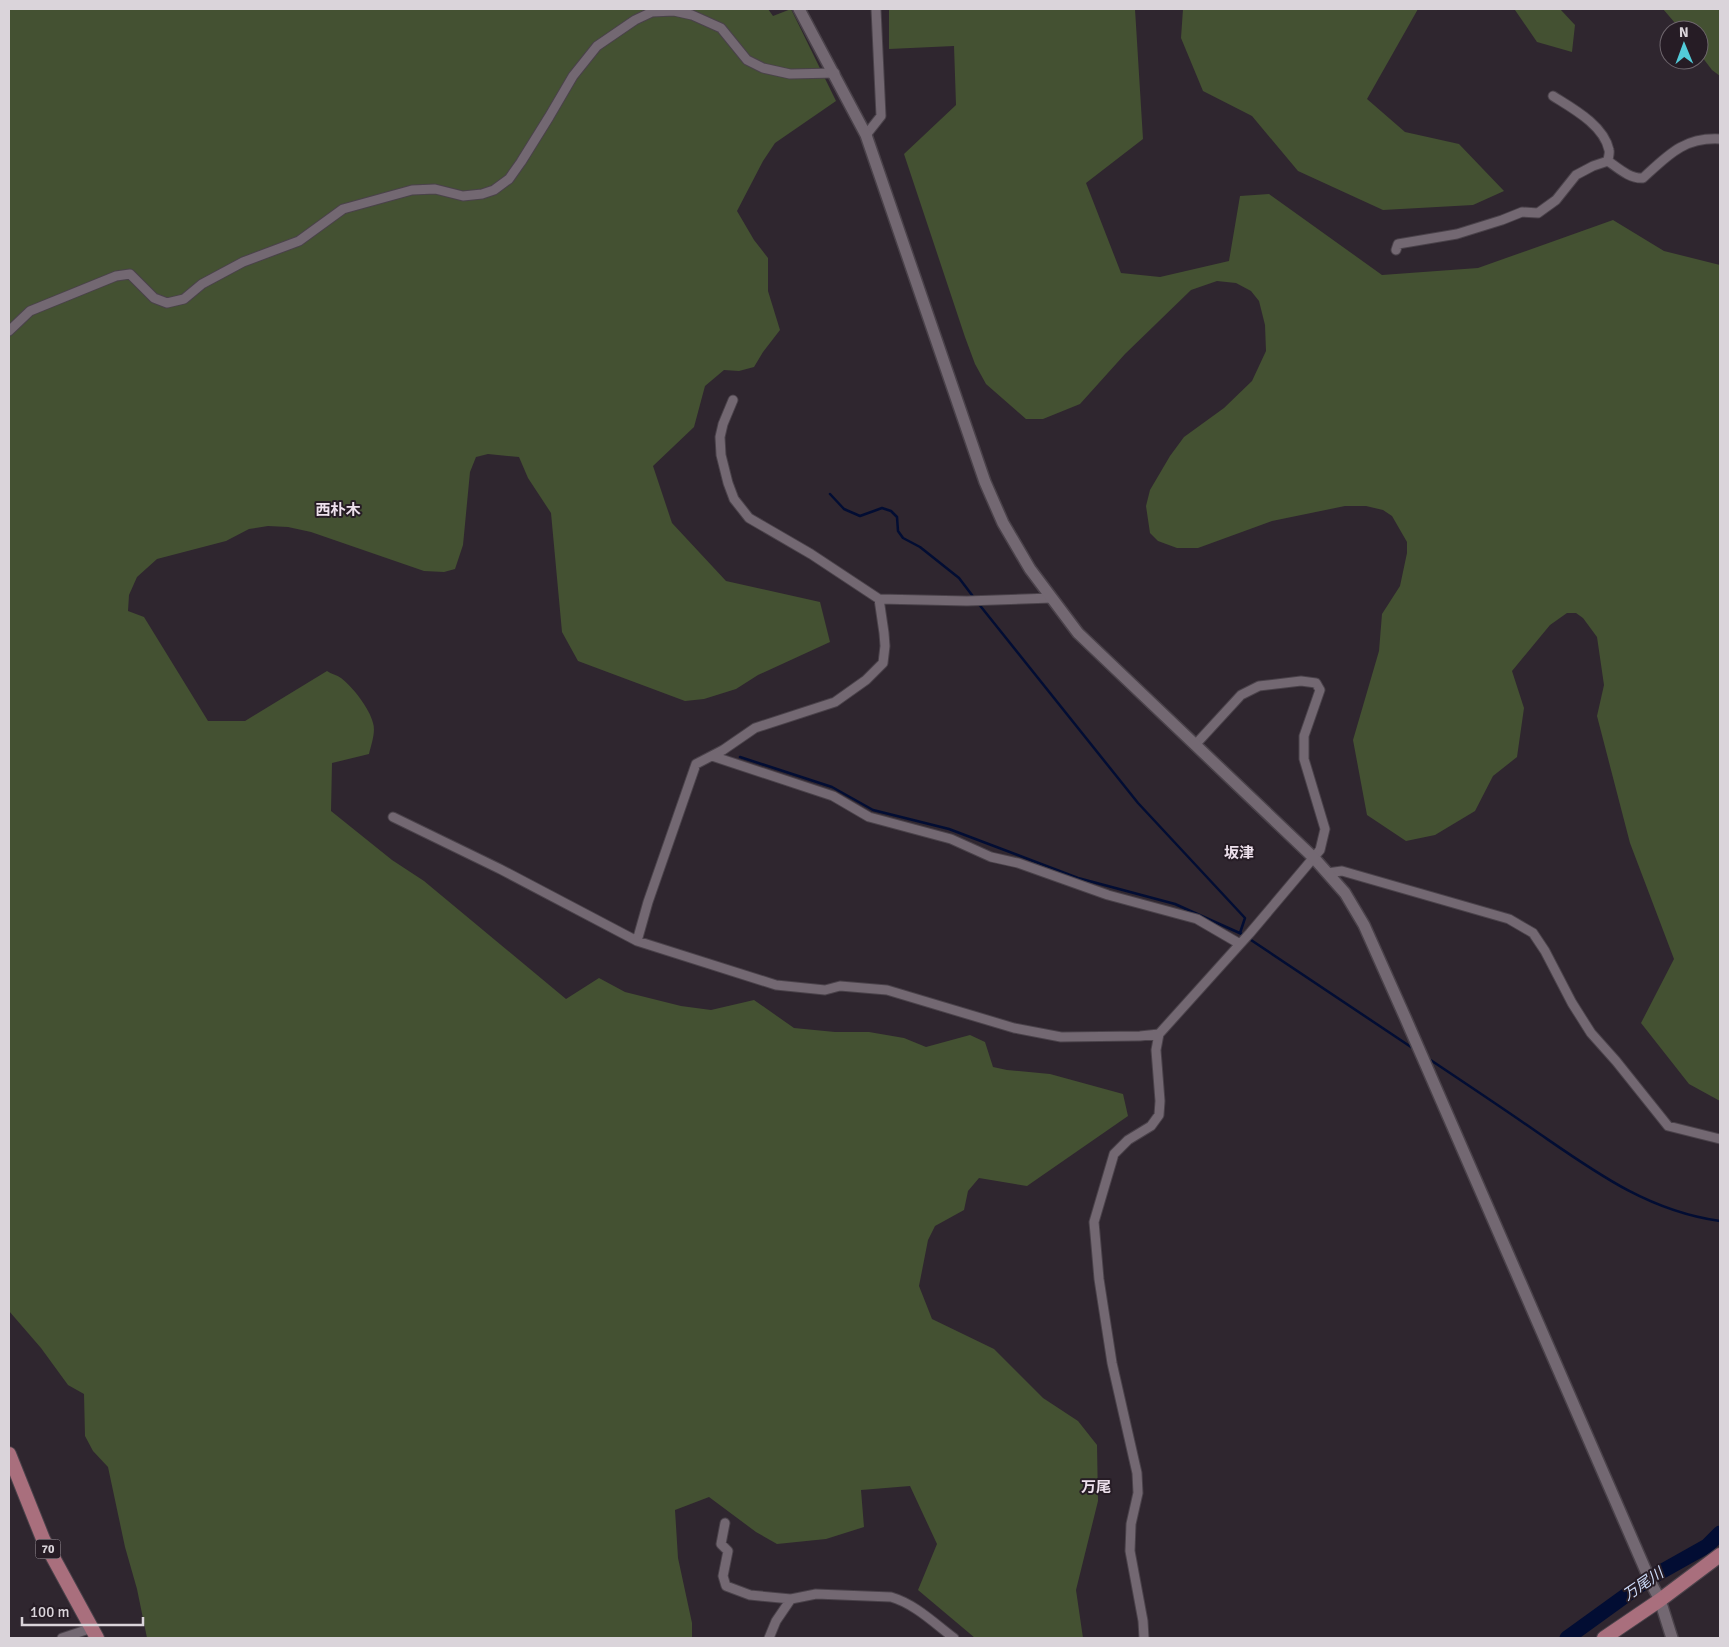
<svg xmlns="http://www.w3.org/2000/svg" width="1729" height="1647" viewBox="0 0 1729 1647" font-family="Signika,'Noto Sans JP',sans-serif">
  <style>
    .green { fill: #445132 }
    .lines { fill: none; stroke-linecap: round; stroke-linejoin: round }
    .stream { stroke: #020d33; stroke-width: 2.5 }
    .river { stroke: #020d33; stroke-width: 15 }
    .minor-casing { stroke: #4a424a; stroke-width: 11 }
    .tertiary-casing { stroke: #4a424a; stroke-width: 14 }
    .primary-casing { stroke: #4a424a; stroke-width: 16 }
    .minor { stroke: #736872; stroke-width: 9 }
    .tertiary { stroke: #736872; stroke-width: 11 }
    .primary { stroke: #a96f7d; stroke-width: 14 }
    .labels { text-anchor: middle; stroke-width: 4; stroke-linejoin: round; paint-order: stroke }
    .shield { fill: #261c25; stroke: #a49da4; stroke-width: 1 }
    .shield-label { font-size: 12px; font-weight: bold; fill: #dad4da }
    .neighbourhood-label { font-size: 15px; font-weight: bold; fill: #ede0ec; stroke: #261c25 }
    .water-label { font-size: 15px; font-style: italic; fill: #ccdaf7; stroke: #261c25 }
  </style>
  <rect width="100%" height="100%" fill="#2f262f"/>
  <path class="green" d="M9,9H768L773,16L791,9L836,101L775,143L763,161L737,211L754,240L768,258V291L780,330L763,352L754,367L739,371L724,370L705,386L694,427L653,466L672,523L726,581L820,602L830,642L758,675L736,689L704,699L685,701L578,661L562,632L551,513L528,478L519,457L488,454L476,457L470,472L463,545L455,569L444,572L424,571L311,532L288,527L268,526L249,529L226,541L157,559L137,577L129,595L128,611L144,617L208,721H245L327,671C331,674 337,675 341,678C352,686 370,709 373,723C376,732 371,745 369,754L332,763L331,811L392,860L424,881L566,999L599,978L625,992L681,1006L711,1010L754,1000L794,1028L835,1032H869L904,1038L926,1047L970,1035L985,1042L993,1067L1007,1070L1050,1074L1123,1094L1128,1116L1027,1186L979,1178L968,1191L964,1210L935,1226L928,1240L919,1286L932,1319L994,1349L1043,1398L1078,1421L1097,1445L1098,1501L1076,1590L1083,1638H975L918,1590L937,1544L910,1486L861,1490L864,1527L826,1539L777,1544L756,1532L709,1497L675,1510L678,1558L692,1623V1638H147L137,1589L125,1547L108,1467L93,1451L85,1436L84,1394L68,1385L41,1348L9,1311Z
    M889,9H1135L1143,139L1086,183L1121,273L1160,277L1229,261L1240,196L1269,194L1382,275L1478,268L1613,220L1664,251L1720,265V1101L1689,1084L1641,1023L1674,959L1630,843L1597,716L1604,685L1597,637L1583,618L1576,613H1567L1550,625L1512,671L1524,708L1517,757L1493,776L1475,811L1435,835L1406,841L1367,815L1353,740L1379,651L1382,614L1400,586L1407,553V542L1392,516L1383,510L1366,506H1345L1272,521L1198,548H1177L1158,541L1150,533L1146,506L1150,490L1170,456L1184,437L1224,408L1252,381L1266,351L1265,325L1259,301L1251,291L1236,283L1217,281L1191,290L1125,354L1080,404L1043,419H1026L986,384L975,364L965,337L904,154L956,105L954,46L889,49Z
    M1183,9H1418L1367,99L1405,132L1459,144L1504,191L1473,205L1383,210L1298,171L1252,116L1203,91L1181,38Z
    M1513,9H1560L1575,25L1572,52L1537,42L1515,10Z
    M1663,9H1720V76L1712,70L1699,53V30H1681Z"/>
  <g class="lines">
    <path class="stream" d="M830,494L844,509L860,516L882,508L891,511L897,517L898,531L903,538L920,547L959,578L975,599
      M978,603L1138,803L1245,918L1240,933
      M740,757L832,787L873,810L949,829L1078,878L1175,904L1244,935
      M1248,938L1414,1049
      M1429,1059C1465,1083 1501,1107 1537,1132C1595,1172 1648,1211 1720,1221"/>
    <path class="river" d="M1567,1638L1650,1578L1707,1546L1720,1533"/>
    <g class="minor-casing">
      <path id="minor" d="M1553,96C1572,108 1604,125 1609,150C1610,153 1608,158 1608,161
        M866,135L881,116L876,9
        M1396,250L1398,244L1457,234L1502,220L1522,212L1538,213L1556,200L1576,175L1593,166L1608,161C1618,168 1630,179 1643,178C1668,155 1684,137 1720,139
        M9,331L30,311L116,276L130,274L154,298L167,303L184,299L202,284L243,262L299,241L343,209L412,190L435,189L463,196L482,194L494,190L509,179L521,162L549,117L573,76L597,46L635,20L652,12L674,11L692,15L721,28L747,60L763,68L790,74L835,73
        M733,400L723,424L720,437L721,455L728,483L734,499L749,518L811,554L879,599L967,601L1052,598
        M712,756L833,796L869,817L951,839L991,857L1018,863L1108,895L1197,919L1240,944
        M393,817L500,869L637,941L776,985L825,990L840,986L887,990L1014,1028L1061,1037L1140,1036L1159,1034
        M1327,873L1342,871L1509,919L1533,933L1545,951L1572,1003L1591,1033L1616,1061L1668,1126L1720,1139
        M637,941L648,902L696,764L723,750L755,728L835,702L866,680L883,663L885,646L884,633L879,599
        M725,1523L721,1544L728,1551L723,1576L726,1586L750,1595L791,1599
        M62,1638L92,1628
        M769,1638L776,1621L791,1599L816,1594L891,1597C915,1604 934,1623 954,1638
        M1144,1638L1143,1621L1130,1551L1131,1524L1138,1493L1137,1473L1112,1363L1099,1279L1094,1222L1114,1154L1128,1140L1151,1126L1159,1115L1160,1101L1156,1050L1159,1034L1250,933L1320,850L1325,829L1304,759V736L1320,690L1316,683L1301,681L1259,686L1241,695L1195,745"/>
    </g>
    <g class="tertiary-casing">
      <path id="tertiary" d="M799,9L866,135L985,482L1003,523L1030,569L1078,633L1314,858L1345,893L1364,925L1405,1017L1652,1585L1660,1600L1672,1638"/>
    </g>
    <g class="primary-casing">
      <path id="primary" d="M9,1454L43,1539L97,1638
        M1604,1638L1660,1600L1720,1555"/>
    </g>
    <use href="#minor" class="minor"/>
    <use href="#tertiary" class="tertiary"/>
    <use href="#primary" class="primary"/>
  </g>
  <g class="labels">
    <rect class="shield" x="35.5" y="1539.5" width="25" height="19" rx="4"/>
    <g class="shield-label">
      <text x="48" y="1553">70</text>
    </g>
    <g class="neighbourhood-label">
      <text x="338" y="515">西朴木</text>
      <text x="1239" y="858">坂津</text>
      <text x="1096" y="1492">万尾</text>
    </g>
    <g class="water-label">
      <text transform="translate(1643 1584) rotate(-34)" y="5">万尾川</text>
    </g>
  </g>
  <rect width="1729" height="1647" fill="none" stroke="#dad4da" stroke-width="20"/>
  <g transform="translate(1684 45) rotate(359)"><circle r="24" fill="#261c25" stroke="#6e666d"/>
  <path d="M0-4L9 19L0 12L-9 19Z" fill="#52cbd9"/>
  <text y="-8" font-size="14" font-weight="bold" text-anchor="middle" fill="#dad4da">N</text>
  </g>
  <path d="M22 1617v8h121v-8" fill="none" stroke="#dad4da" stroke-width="2.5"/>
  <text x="30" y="1617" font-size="15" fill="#dad4da" stroke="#261c25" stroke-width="4" paint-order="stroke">100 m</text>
</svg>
